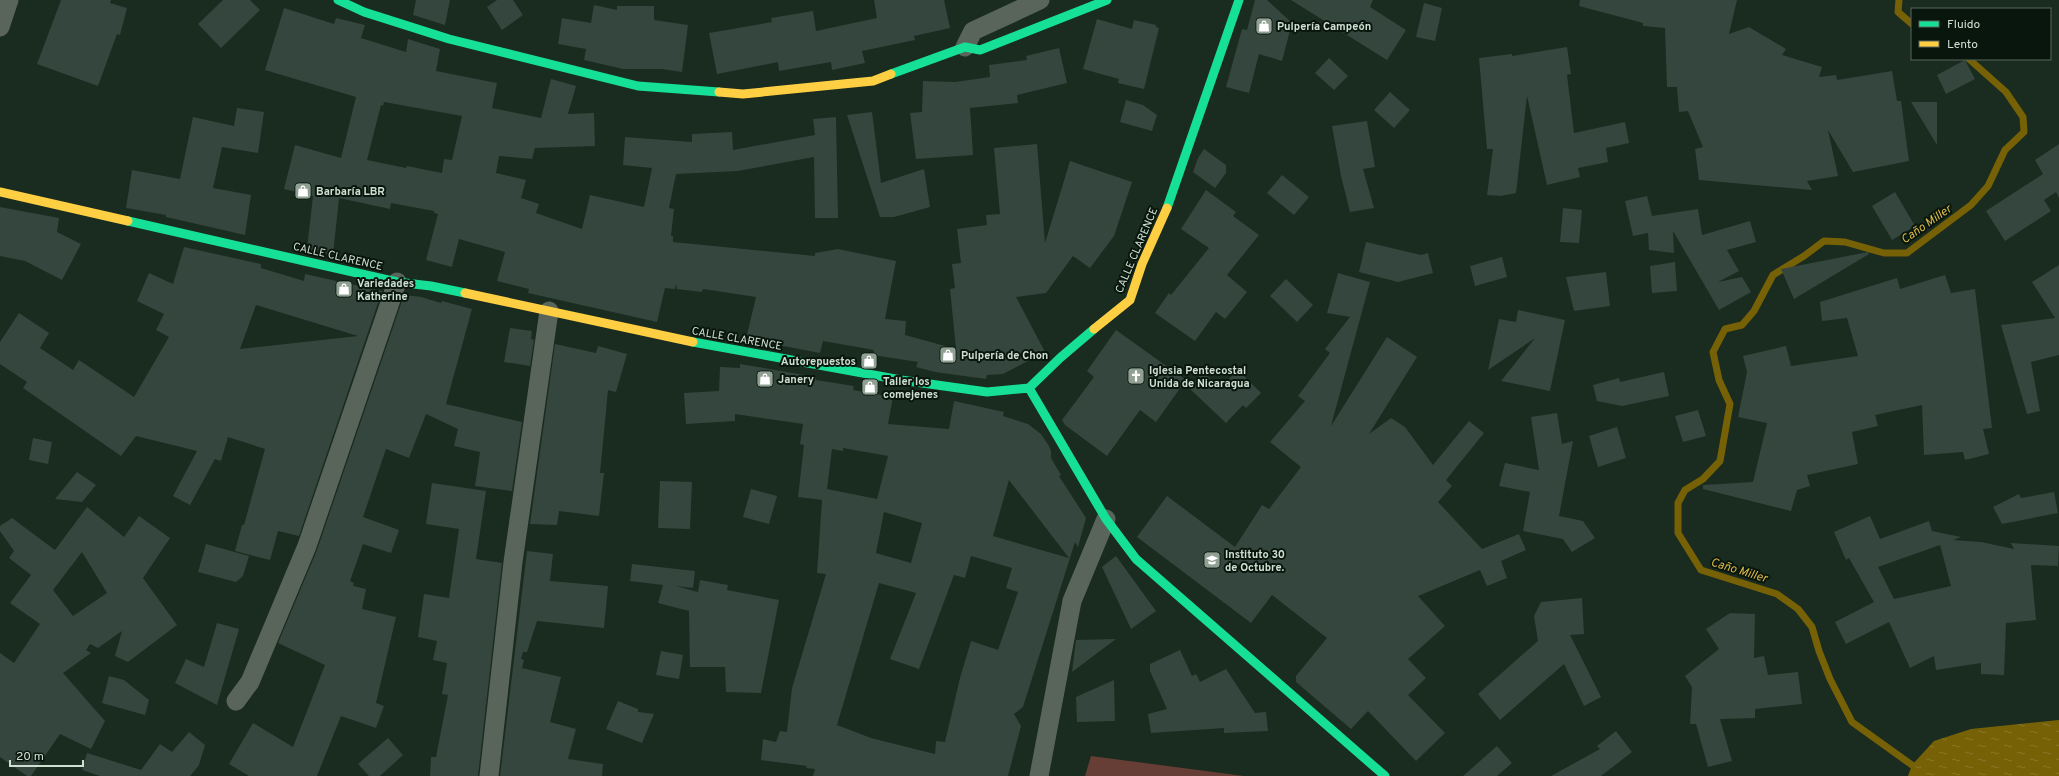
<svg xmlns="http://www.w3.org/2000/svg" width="2059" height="776" viewBox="0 0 2059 776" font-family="Overpass,sans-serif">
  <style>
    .grass { fill: #673e35 }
    .water { fill: url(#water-ripples) }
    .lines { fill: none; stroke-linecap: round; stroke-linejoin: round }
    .stream { stroke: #776106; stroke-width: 7 }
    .building { fill: #35463e; fill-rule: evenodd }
    .street { stroke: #59655b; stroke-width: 19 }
    .fast { stroke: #16e098; stroke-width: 9 }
    .slow { stroke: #ffcf43; stroke-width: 9 }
    .labels { text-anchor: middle; stroke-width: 4; stroke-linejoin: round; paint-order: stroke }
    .poi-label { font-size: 11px; font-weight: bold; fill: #cfe0d2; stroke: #09160d; text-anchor: start }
    .street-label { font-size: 11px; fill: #cfe0d2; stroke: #09160d }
    .water-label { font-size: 12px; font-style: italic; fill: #dfbb49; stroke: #09160d }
  </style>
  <defs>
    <pattern id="water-ripples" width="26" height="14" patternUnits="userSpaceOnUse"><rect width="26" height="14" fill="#776106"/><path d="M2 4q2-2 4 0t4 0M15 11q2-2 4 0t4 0" fill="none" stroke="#897729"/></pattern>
  </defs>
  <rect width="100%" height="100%" fill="#1a2b1f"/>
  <path class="grass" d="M1091,756L1244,776H1085Z"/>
  <path class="water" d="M2059,720V776H1908L1912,765L1934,741L1971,729Z"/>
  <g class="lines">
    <path class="stream" d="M1899,0L1898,12L1912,24
      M1912,765L1852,722L1830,679L1819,651L1812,627L1798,609L1777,594L1701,570L1678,533V503L1685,490L1703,479L1720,461L1730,404L1719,380L1713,352L1725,329L1742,325L1754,311L1773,275L1804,256L1824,241L1845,242L1884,253H1907L1971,205L1988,186L2005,150L2024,132L2023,117L2006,92L1969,59"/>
  </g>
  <path class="building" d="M61,0H111L110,3L127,8L120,35L117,34L98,86L37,64Z
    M223,0H250L260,10L221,48L198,24Z
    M416,0H450L445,25L413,15Z
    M497,0H513L523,15L502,30L487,7Z
    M874,0H944L950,28L914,36L915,40L862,51L865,63L832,70L831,62L779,71L778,62L717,74L709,33L772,22L771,18L813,11L816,31L877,18Z
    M1255,0H1267L1292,23L1282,61L1259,54L1249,93L1226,87L1242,29L1247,30Z
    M1291,0H1373L1370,7L1406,30L1387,60Z
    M1580,0H1737L1729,34L1749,27L1786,49L1782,55L1822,67L1819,77L1836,75L1837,80L1892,71L1897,101H1901L1909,161L1853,172L1828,130L1838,176L1807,181L1812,190L1699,180L1695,149L1703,147L1688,111L1679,112L1677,87H1667L1665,28L1643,26V23L1579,6Z
    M1424,3L1442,8L1435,41L1416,37Z
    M594,5L617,10V6H654V20L688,25L682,72L662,69H623L584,60L586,49L558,44L562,18L591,23Z
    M284,8L334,24L336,18L365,25L361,38L406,52L408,39L440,49L436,71L497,83L492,108L541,118L551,79L576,86L568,114L594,113L595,146L535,148L532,159L499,156L496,173L526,180L521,198L539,204L536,213L582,229L590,195L644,207L652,168L623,165L625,137L692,142V134L732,132L733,150L815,135L813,119L836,117L838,218H815L814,157L738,171L676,174L669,208L674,209L671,236H673V242L815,256V253L838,249L896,261L885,319L906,321L905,335L956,349L950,289L955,288L952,264L961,263L957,229L987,225L986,215L1000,214L994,148L1037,144L1045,243L1070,161L1132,182L1114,236L1090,268L1073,256L1046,293L1016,297L1045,352L1003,374L987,375L986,379L935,372L916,367L918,362L873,355L874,350L823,341L820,353L746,339L756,297L703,289L702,292L677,289L676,284L675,289L665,288L657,322L528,293L529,289L497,281L505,252L459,239L452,267L426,260L438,214L434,213V211L391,203L390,209L339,198L333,255L307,249L313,196L284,189L295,145L341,158L356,97L265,70ZM384,102L462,116L452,160L444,159L442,173L407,166L406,168L367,160L381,105L383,106Z
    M1097,19L1132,29L1134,20L1156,25V27L1159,28L1144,89L1118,83L1119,79L1083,69Z
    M1567,47L1571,74L1567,75L1574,133L1625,122L1629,143L1606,148L1608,162L1578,168L1580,177L1547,185L1527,96L1516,193L1501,196L1487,195L1493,149H1487L1479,58L1512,54V56Z
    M1059,48L1067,83L1017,95L1018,103L970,108L973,155L916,159L910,113L922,112L923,81L955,82L990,77L989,65L1027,60L1026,56Z
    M1329,58L1348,76L1334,90L1315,73Z
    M1965,60L1975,79L1946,94L1937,75Z
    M1390,92L1410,110L1394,128L1374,110Z
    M1126,100L1143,105L1157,115L1152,131L1120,122Z
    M1911,102H1937V145Z
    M237,108L264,112L258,153L222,147L213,188L251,195L245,235L166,217V215L126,208L132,170L180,179L193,117L234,126Z
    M872,112L881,183L924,169L930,207L894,217H880L847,115Z
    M1367,121L1375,167L1363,169L1374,208L1350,212L1341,176L1332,126Z
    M2059,144V198L2056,192L2044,200L2051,211L2005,241L1986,211L2043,174L2035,160Z
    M1204,149L1226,165V173L1215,188L1193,172L1198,158Z
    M1282,175L1309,197L1294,215L1267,193Z
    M1206,190L1236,212L1233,216L1259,235L1227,275L1247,292L1225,319L1216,312L1195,341L1155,313L1169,293L1171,295L1209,248L1181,229Z
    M1895,192L1915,226L1892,240L1872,206Z
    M1647,196L1652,216L1698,209L1702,235L1750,221L1756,242L1727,250L1739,271L1718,282L1742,277L1751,292L1719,310L1673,231L1674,253L1649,250L1648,233L1633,236L1625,201Z
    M0,207L59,218L57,232L81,244L62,280L25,261L0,256Z
    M1563,208L1582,210L1579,243L1560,242Z
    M1366,242L1421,255L1428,253L1433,273L1398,282L1359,272Z
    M184,247L261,264V268L304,281L305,274L382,291L299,536L278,531L270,560L235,551L242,525H244L265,449L228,437L221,461L215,459L190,505L173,496L197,451L136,436L121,456L23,388L27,382L0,364V342L19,313L49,333L40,348L73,370L79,360L134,397L169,337L156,330L164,314L137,301L149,273L173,284ZM256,305L358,336L240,349Z
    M1868,252L1869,254L1794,299L1781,269Z
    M1502,257L1507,277L1475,286L1470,266Z
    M1675,262L1677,291L1652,293L1650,266Z
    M2059,265V355L2031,362L2040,411L2027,414L2001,325L2055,318L2032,282Z
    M1606,272L1610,306L1574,311L1566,277Z
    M1338,273L1370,282L1331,426L1387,337L1417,357L1369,434L1391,418L1405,427L1433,465L1469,421L1484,433L1446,480L1452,486L1438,502L1482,549L1519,534L1526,550L1501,561L1507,578L1487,586L1480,570L1418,596L1445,626L1408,659L1426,678L1408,695L1445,733L1416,761L1368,711L1351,729L1296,682V676L1327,638L1272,595L1251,623L1137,537L1167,496L1235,547L1262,505L1269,509L1301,467L1270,442L1305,401L1298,396L1330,353L1325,349L1350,317L1327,313Z
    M1945,275L1951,293L1975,289L1992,428L1983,429L1989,454L1965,460L1963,452L1924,455L1922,405L1875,415L1878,426L1852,432L1858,464L1807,475L1810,486L1797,490L1791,511L1703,489V485L1753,482L1767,423L1738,417L1747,372L1743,356L1786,346L1791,366L1858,356L1847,318L1822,321L1820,302L1897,278L1900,289Z
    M1286,279L1313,305L1297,322L1270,296Z
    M404,295L421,297L441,303L442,301L472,309L446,404L522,422L512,491L475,486L480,452L454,446L458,429L426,414L409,458L386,449L363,517L399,530L391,553L363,544L350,581L354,583L353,586L366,589L362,609L396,617L376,703L384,706L376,728L341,716L317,776H249L229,764L253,723L293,747L325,665L278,643L317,550Z
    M1518,310L1565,320L1550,391L1501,381L1535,338L1488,370L1499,319L1516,322Z
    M510,328L532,331L531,339L534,340L530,366L504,362Z
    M1116,330L1186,380L1156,422L1140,410L1107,456L1065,425L1062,420L1094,377L1087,371Z
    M555,344L596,353L598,346L627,354L616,392L608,390L600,473H604L599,516L559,511L557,525L530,524Z
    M740,364L816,377V380L854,386L853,390L893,397L888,424L949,429L954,401L1004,412L1003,416L1028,424L1041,434L1049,446L1051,451V458L1061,475L1059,476L1086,518L1078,547L1075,542L1023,707L1014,714L1021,726L1008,776H813L815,769L806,768L807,766L761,760L763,739L776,742L780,731L787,732L792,688L826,574L817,573L822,500L798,497L804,445L800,444L803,424L735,414V421L686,424L684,393L719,391L720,367L740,368ZM843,448L888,456L877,499L827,489L832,449L843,451ZM1009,480L1069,558L993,536ZM884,512L922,523L911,563L876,553ZM971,556L1012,568L1006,588L1018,592L998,650L971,641L960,678L945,742L936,741L935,754L871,738L837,725L879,583L916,593L890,659L919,669L954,575L965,578Z
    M1238,370L1261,393L1246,408L1243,405L1226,423L1189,388L1203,372L1220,388Z
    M1664,372L1669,396L1622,406L1597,401L1593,385L1619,378L1620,382Z
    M1698,410L1706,436L1683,442L1675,416Z
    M1557,413L1562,444L1573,441L1559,516L1583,521L1595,538L1572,552L1563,539L1523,531L1530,492L1499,486L1505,463L1539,470L1531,417Z
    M1617,427L1626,458L1598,467L1589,436Z
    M33,438L52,442L48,464L29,460Z
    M77,472L96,485L82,502L55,499Z
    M660,481L692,482L690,529L658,528Z
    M432,483L486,491L476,559L502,563L478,776H430L431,757H436L448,695L442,694L447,663L433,660L437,641L418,637L424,594L449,598L459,529L426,524Z
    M751,489L777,496L769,524L743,517Z
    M2054,492L2058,513L2002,524L1993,507L2019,494L2021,498Z
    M87,507L124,537L139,516L170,538L143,578L177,625L128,662L115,656L122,631L98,648L90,644L86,650L91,653L63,673L105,721L91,749L60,734L31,776H27L0,757V653L14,663L40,624L10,603L31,575L9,558L14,551L0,531V526L12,518L55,550ZM82,552L107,593L73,616L53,590Z
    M1870,516L1880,539L1929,521L1932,531L1961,537L1953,540L1981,542L2014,549L2011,543L2059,546L2058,566L2031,565L2036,620L2006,623L2004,675L1981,674V663L1936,670L1934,656L1910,668L1889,622L1846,644L1835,622L1874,602L1849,558L1846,560L1834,532ZM1940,545L1951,586L1894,599L1878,567Z
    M206,544L249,556L243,576L236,582L198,572Z
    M527,551L553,554L550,581L608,586L604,628L537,621L527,652H523L521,659L524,660L522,668L561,677L550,722L576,729L568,759L603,764L602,776H500Z
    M1116,556L1156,611L1131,629L1102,567Z
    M632,564L695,571L693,588L676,586L698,592L700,580L728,585L727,590L779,600L761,693L726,692L725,667H690L689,611L658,603L663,585L630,581Z
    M1582,598L1584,634L1570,635L1601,697L1584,706L1564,664L1500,720L1478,694L1538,641L1534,616L1541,602Z
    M1730,613L1755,614L1754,658L1764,656L1768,675L1798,672L1802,704L1755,709V718L1720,719L1732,761L1708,767L1696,724H1690L1692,687L1685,676L1719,649L1706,629Z
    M217,623L239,629L217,705L175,683L186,659L204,667Z
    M1116,639L1072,672L1076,640Z
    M1180,650L1192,676L1196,674L1200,682L1226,669L1255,713L1266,712L1268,731L1224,733V728L1151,733L1148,714L1167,709L1150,671V664Z
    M661,651L683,655L679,679L656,675Z
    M109,676L124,680L149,700L145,715L102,703Z
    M1114,680L1115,721L1077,722L1076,697Z
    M618,701L638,709V712L654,714L642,743L606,729Z
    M1616,731L1632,752L1601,776H1551L1600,749L1597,746Z
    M189,732L205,745L199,765L190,776H100L82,770L87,753L141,770L160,744L172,752Z
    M388,738L403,755L380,776H369L358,764Z
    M1497,746L1512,763L1497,776H1463Z"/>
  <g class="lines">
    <path class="street" d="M0,27L9,0
      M965,47L973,31L1040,0
      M236,701L250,682L307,546L397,282
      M489,776L513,562L549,311
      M1039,776L1072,601L1106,519"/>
    <path class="fast" d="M338,0L364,12L449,39L638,86L719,92
      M891,74L965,47L980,50L1107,0
      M1167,208L1239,0
      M128,221L397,282L431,286L465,293
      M693,342L901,380L987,392L1029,388L1060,358L1094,329
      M1029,388L1106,519L1136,559L1385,776"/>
    <path class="slow" d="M719,92L743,94L873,81L891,74
      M0,192L128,221
      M465,293L693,342
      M1094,329L1130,300L1142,264L1167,208"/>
  </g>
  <defs>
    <g id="shop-square" transform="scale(0.9)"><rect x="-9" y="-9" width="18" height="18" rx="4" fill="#90a193" stroke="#09160d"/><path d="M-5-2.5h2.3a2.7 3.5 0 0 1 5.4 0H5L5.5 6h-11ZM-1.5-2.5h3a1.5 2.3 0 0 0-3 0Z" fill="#fff"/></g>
    <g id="church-square" transform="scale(0.9)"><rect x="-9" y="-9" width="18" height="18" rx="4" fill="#90a193" stroke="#09160d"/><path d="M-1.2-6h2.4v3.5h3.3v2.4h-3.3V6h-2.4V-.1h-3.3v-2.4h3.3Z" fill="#fff"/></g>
    <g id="school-square" transform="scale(0.9)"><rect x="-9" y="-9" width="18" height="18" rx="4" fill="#90a193" stroke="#09160d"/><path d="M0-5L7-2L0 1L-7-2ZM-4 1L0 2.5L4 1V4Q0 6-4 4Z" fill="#fff"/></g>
  </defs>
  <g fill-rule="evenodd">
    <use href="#shop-square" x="1264" y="26"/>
    <use href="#shop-square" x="303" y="191"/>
    <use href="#shop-square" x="344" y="289"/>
    <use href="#shop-square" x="948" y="355"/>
    <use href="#shop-square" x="869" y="361"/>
    <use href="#church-square" x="1136" y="376"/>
    <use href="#shop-square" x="765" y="379"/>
    <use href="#shop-square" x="870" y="387"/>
    <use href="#school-square" x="1212" y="560"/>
  </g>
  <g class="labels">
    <g class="poi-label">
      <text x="1277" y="30">Pulpería Campeón</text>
      <text x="316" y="195">Barbaría LBR</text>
      <text x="357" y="287">Variedades<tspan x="357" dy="13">Katherine</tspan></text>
      <text x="961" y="359">Pulpería de Chon</text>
      <text x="856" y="365" text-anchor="end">Autorepuestos</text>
      <text x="1149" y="374">Iglesia Pentecostal<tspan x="1149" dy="13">Unida de Nicaragua</tspan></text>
      <text x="778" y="383">Janery</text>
      <text x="883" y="385">Taller los<tspan x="883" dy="13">comejenes</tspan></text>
      <text x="1225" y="558">Instituto 30<tspan x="1225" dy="13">de Octubre.</tspan></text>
    </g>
    <g class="street-label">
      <text transform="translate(1136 250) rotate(-67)" y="4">CALLE CLARENCE</text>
      <text transform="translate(338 256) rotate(13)" y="4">CALLE CLARENCE</text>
      <text transform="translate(737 338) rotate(10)" y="4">CALLE CLARENCE</text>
    </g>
    <g class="water-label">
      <text transform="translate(1926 224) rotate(-35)" y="4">Caño Miller</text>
      <text transform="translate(1739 570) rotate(17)" y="4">Caño Miller</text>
    </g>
  </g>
  <rect x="1911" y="8" width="140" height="52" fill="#09160d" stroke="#58675c"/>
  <rect x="1919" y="21" width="20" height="6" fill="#16e098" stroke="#58675c"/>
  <text x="1947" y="28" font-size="12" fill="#cfe0d2">Fluido</text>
  <rect x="1919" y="41" width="20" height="6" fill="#ffcf43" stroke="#58675c"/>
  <text x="1947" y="48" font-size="12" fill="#cfe0d2">Lento</text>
  <path d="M10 760v6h73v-6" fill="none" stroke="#cfe0d2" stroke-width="2"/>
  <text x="16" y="760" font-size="12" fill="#cfe0d2" stroke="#09160d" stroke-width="3" paint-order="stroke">20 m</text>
</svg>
